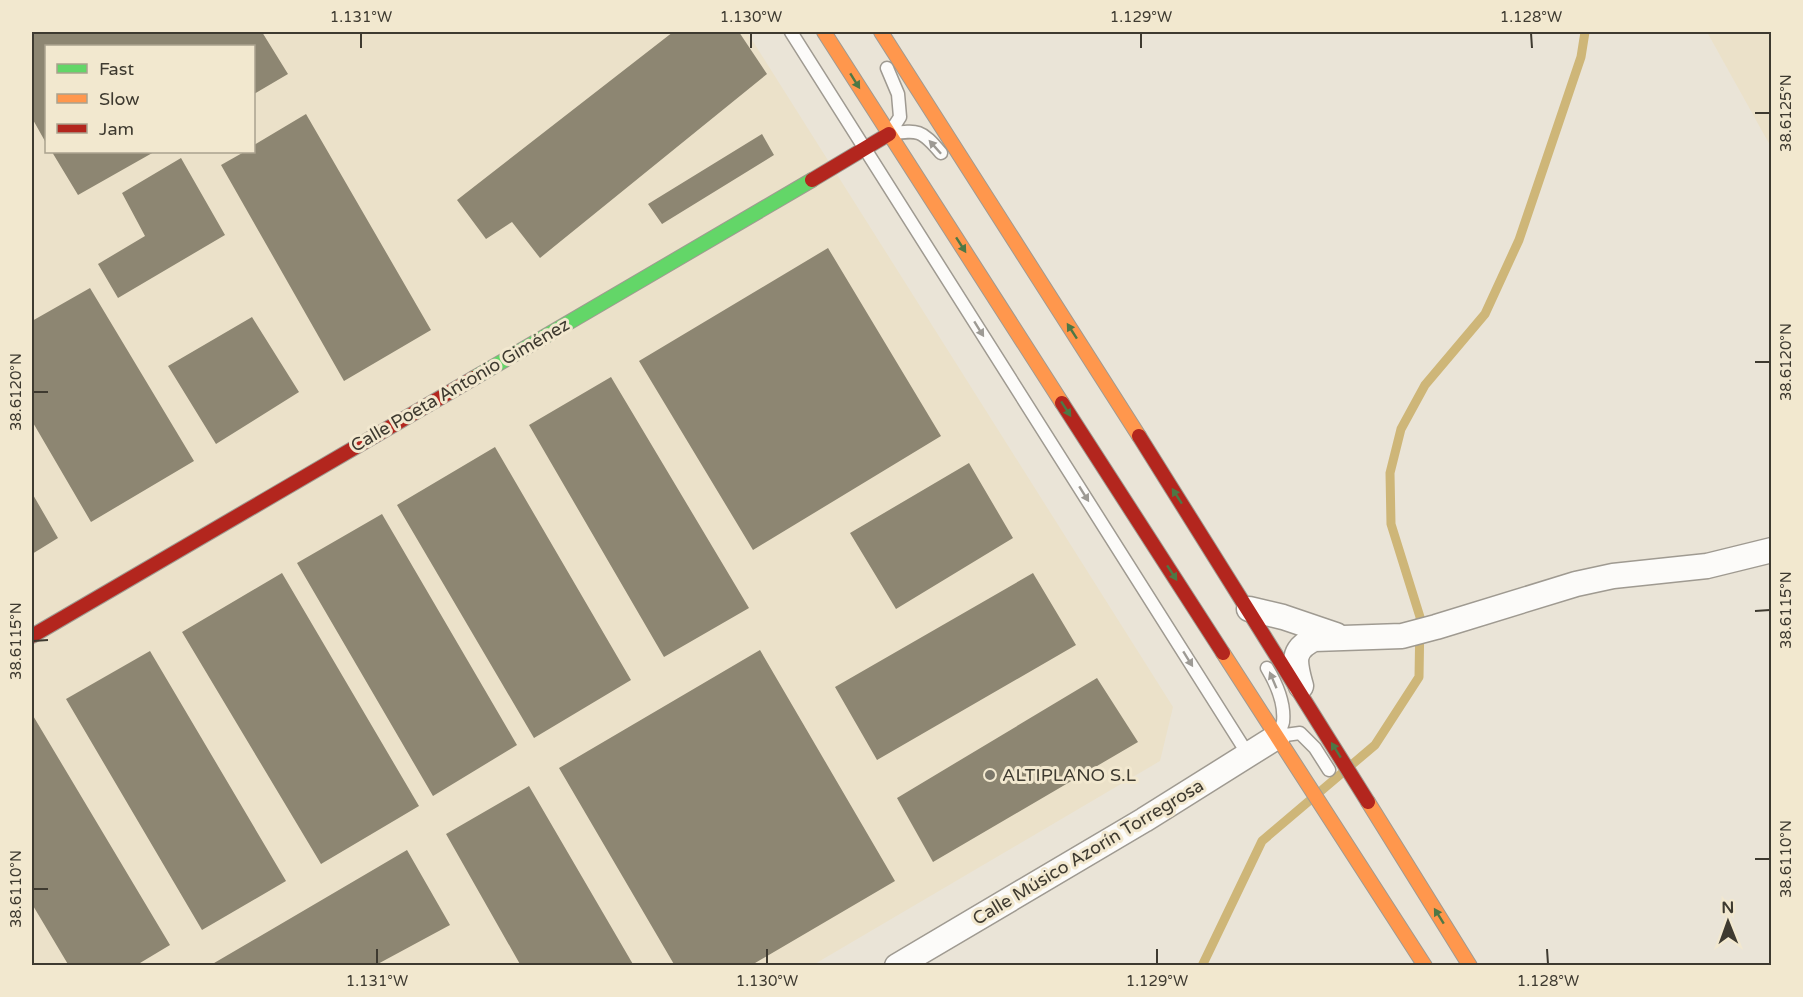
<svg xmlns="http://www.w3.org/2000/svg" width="1803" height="997" viewBox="0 0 1803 997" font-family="'Varela Round',sans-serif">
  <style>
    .built { fill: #ebe1c9; fill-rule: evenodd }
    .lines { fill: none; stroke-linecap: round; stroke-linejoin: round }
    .stream { stroke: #ceb678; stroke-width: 9 }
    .building { fill: #8d8672 }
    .lane-casing { stroke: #9f9a91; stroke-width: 15 }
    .street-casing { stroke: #9f9a91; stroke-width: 27 }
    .fast-casing { stroke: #9f9a91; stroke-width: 16 }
    .slow-casing { stroke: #9f9a91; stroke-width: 16 }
    .jam-casing { stroke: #9f9a91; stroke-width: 16 }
    .lane { stroke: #fcfbf9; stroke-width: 12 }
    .street { stroke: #fcfbf9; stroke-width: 24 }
    .fast { stroke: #63d668; stroke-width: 14 }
    .slow { stroke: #ff974d; stroke-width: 14 }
    .jam { stroke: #b3261e; stroke-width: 14 }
    .oneway { fill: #4d7846 }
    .oneway2 { fill: #9d9a94 }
    .ticks { fill: none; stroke: #3e3a30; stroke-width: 2 }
    .poi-dot { fill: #7a766a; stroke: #f2e8cf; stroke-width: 2 }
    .labels { text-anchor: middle; stroke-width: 6; stroke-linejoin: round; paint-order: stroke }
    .street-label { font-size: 18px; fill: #3e3a30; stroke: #f2e8cf }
    .poi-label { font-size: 18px; fill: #3e3a30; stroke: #f2e8cf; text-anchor: start }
    .neatline { fill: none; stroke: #3e3a30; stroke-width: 2 }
    .ticks-label { font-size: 15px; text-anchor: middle; fill: #3e3a30 }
  </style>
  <rect width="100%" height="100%" fill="#eae4d7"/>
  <path class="built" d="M32,32H747L1173,707L1160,761L813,965H32ZM46,46H254V152H46Z
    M1707,32H1771V147Z"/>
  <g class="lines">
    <path class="stream" d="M1202,966L1262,841L1375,745L1419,677L1420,617L1391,524L1390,473L1401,429L1425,385L1485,314L1519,240L1581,57L1585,32"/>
  </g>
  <path class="building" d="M32,32H262L288,74L254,94V46H46V143L32,118Z
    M673,32H739L767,74L540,258L512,222L486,239L457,200Z
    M306,114L431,330L344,381L221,165L244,152H254V145Z
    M762,134L774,155L662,224L648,204Z
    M52,152H154L78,195Z
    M181,158L225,235L118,298L98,264L145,236L122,193Z
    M828,248L941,436L753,550L639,361Z
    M90,288L194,461L91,522L32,421V321Z
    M252,317L299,392L216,444L168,366Z
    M611,377L749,608L664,657L529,425Z
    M495,447L631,680L534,738L397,505Z
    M969,463L1013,538L896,609L850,533Z
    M32,493L58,538L32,554Z
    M382,514L517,745L433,796L297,563Z
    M282,573L419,806L321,864L182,632Z
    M1033,573L1076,645L877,760L835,687Z
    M760,650L895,881L750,966H675L559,768Z
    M150,651L286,881L202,930L66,699Z
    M1097,678L1138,742L933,862L897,798Z
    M32,714L170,945L135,966H69L32,904Z
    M529,786L634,966H521L446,834Z
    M407,850L450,925L374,966H209Z"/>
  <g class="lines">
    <g class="lane-casing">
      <path id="lane" d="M791,32L1249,756
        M887,68L898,94L900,117L889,134C918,130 921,129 941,153
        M1267,668C1276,683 1285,704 1283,722C1282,726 1279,732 1278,736L1300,733L1315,748L1329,770"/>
    </g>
    <g class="street-casing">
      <path id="street" d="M1249,609L1283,617L1336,635
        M1301,686C1295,664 1290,650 1314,639L1402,636L1436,627L1576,584L1613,576L1707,566L1772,550
        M897,966L1144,820L1278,736"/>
    </g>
    <g class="fast-casing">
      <path id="fast" d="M474,378L812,180"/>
    </g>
    <g class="slow-casing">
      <path id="slow" d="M824,32L1062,403
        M881,32L1139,436
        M1223,653L1425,966
        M1368,802L1470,966"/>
    </g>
    <g class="jam-casing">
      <path id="jam" d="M812,180L889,134
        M1062,403L1223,653
        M1139,436L1368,802
        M32,636L474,378"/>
    </g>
    <use href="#lane" class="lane"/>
    <use href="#street" class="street"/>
    <use href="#fast" class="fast"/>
    <use href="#slow" class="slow"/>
    <use href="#jam" class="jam"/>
  </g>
  <defs><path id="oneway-solid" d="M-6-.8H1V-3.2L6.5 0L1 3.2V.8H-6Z" transform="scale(1.5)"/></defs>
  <g class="oneway">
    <use href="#oneway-solid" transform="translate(855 81) rotate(58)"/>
    <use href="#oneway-solid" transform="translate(961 245) rotate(57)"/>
    <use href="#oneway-solid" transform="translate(1072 331) rotate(-123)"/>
    <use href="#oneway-solid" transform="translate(1066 409) rotate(57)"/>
    <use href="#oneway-solid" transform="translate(1177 496) rotate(-123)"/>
    <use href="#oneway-solid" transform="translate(1172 573) rotate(57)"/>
    <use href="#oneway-solid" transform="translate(1336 750) rotate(-122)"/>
    <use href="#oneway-solid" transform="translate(1439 916) rotate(-122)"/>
  </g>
  <g class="oneway2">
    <use href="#oneway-solid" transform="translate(935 147) rotate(-132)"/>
    <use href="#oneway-solid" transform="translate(979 329) rotate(58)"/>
    <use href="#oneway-solid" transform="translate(1084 494) rotate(58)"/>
    <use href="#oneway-solid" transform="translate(1188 659) rotate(58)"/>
    <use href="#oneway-solid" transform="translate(1273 680) rotate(-113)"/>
  </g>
  <path class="ticks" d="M361,33V48M751,33V48M1141,33V48M1531,33L1532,48M1755,113H1770M1755,362H1770M33,392H48M1755,611L1770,610M33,641L48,640M1755,859H1770M33,889H48M377,949V964M767,949V964M1157,949V964M1547,949L1548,964"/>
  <circle class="poi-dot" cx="990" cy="775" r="6"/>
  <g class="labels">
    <g class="street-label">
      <text transform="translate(460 385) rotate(-30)" y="6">Calle Poeta Antonio Giménez</text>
      <text transform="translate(1088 852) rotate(-31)" y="6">Calle Músico Azorín Torregrosa</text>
    </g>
    <g class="poi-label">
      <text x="1002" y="781">ALTIPLANO S.L</text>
    </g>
  </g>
  <rect width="1803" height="997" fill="none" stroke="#f2e8cf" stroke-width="66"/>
  <rect x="45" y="45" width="210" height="108" fill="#f2e8cf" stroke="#aaa28f" stroke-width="1.5"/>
  <rect x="57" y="64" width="30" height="9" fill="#63d668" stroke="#aaa28f" stroke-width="1.5"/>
  <text x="99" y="75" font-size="18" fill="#3e3a30">Fast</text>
  <rect x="57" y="94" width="30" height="9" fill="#ff974d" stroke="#aaa28f" stroke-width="1.5"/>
  <text x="99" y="105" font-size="18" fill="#3e3a30">Slow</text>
  <rect x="57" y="124" width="30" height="9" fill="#b3261e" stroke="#aaa28f" stroke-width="1.5"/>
  <text x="99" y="135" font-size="18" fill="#3e3a30">Jam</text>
  <g transform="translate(1728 922) rotate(359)" stroke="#f2e8cf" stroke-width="4.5" paint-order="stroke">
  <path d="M0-4.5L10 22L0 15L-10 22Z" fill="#3e3a30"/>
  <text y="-9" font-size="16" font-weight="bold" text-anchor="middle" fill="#3e3a30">N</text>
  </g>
  <rect x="33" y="33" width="1737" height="931" class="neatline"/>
  <g class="ticks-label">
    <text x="361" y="22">1.131°W</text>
    <text x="751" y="22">1.130°W</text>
    <text x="1141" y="22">1.129°W</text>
    <text x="1531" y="22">1.128°W</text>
    <text transform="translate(1786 113) rotate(-90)" y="5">38.6125°N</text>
    <text transform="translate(1786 362) rotate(-90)" y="5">38.6120°N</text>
    <text transform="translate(16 392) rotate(-90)" y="5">38.6120°N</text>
    <text transform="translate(1786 610) rotate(-90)" y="5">38.6115°N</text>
    <text transform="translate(16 641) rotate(-90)" y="5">38.6115°N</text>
    <text transform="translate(1786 859) rotate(-90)" y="5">38.6110°N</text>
    <text transform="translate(16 889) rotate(-90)" y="5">38.6110°N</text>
    <text x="377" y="986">1.131°W</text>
    <text x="767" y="986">1.130°W</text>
    <text x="1157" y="986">1.129°W</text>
    <text x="1548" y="986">1.128°W</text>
  </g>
</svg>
